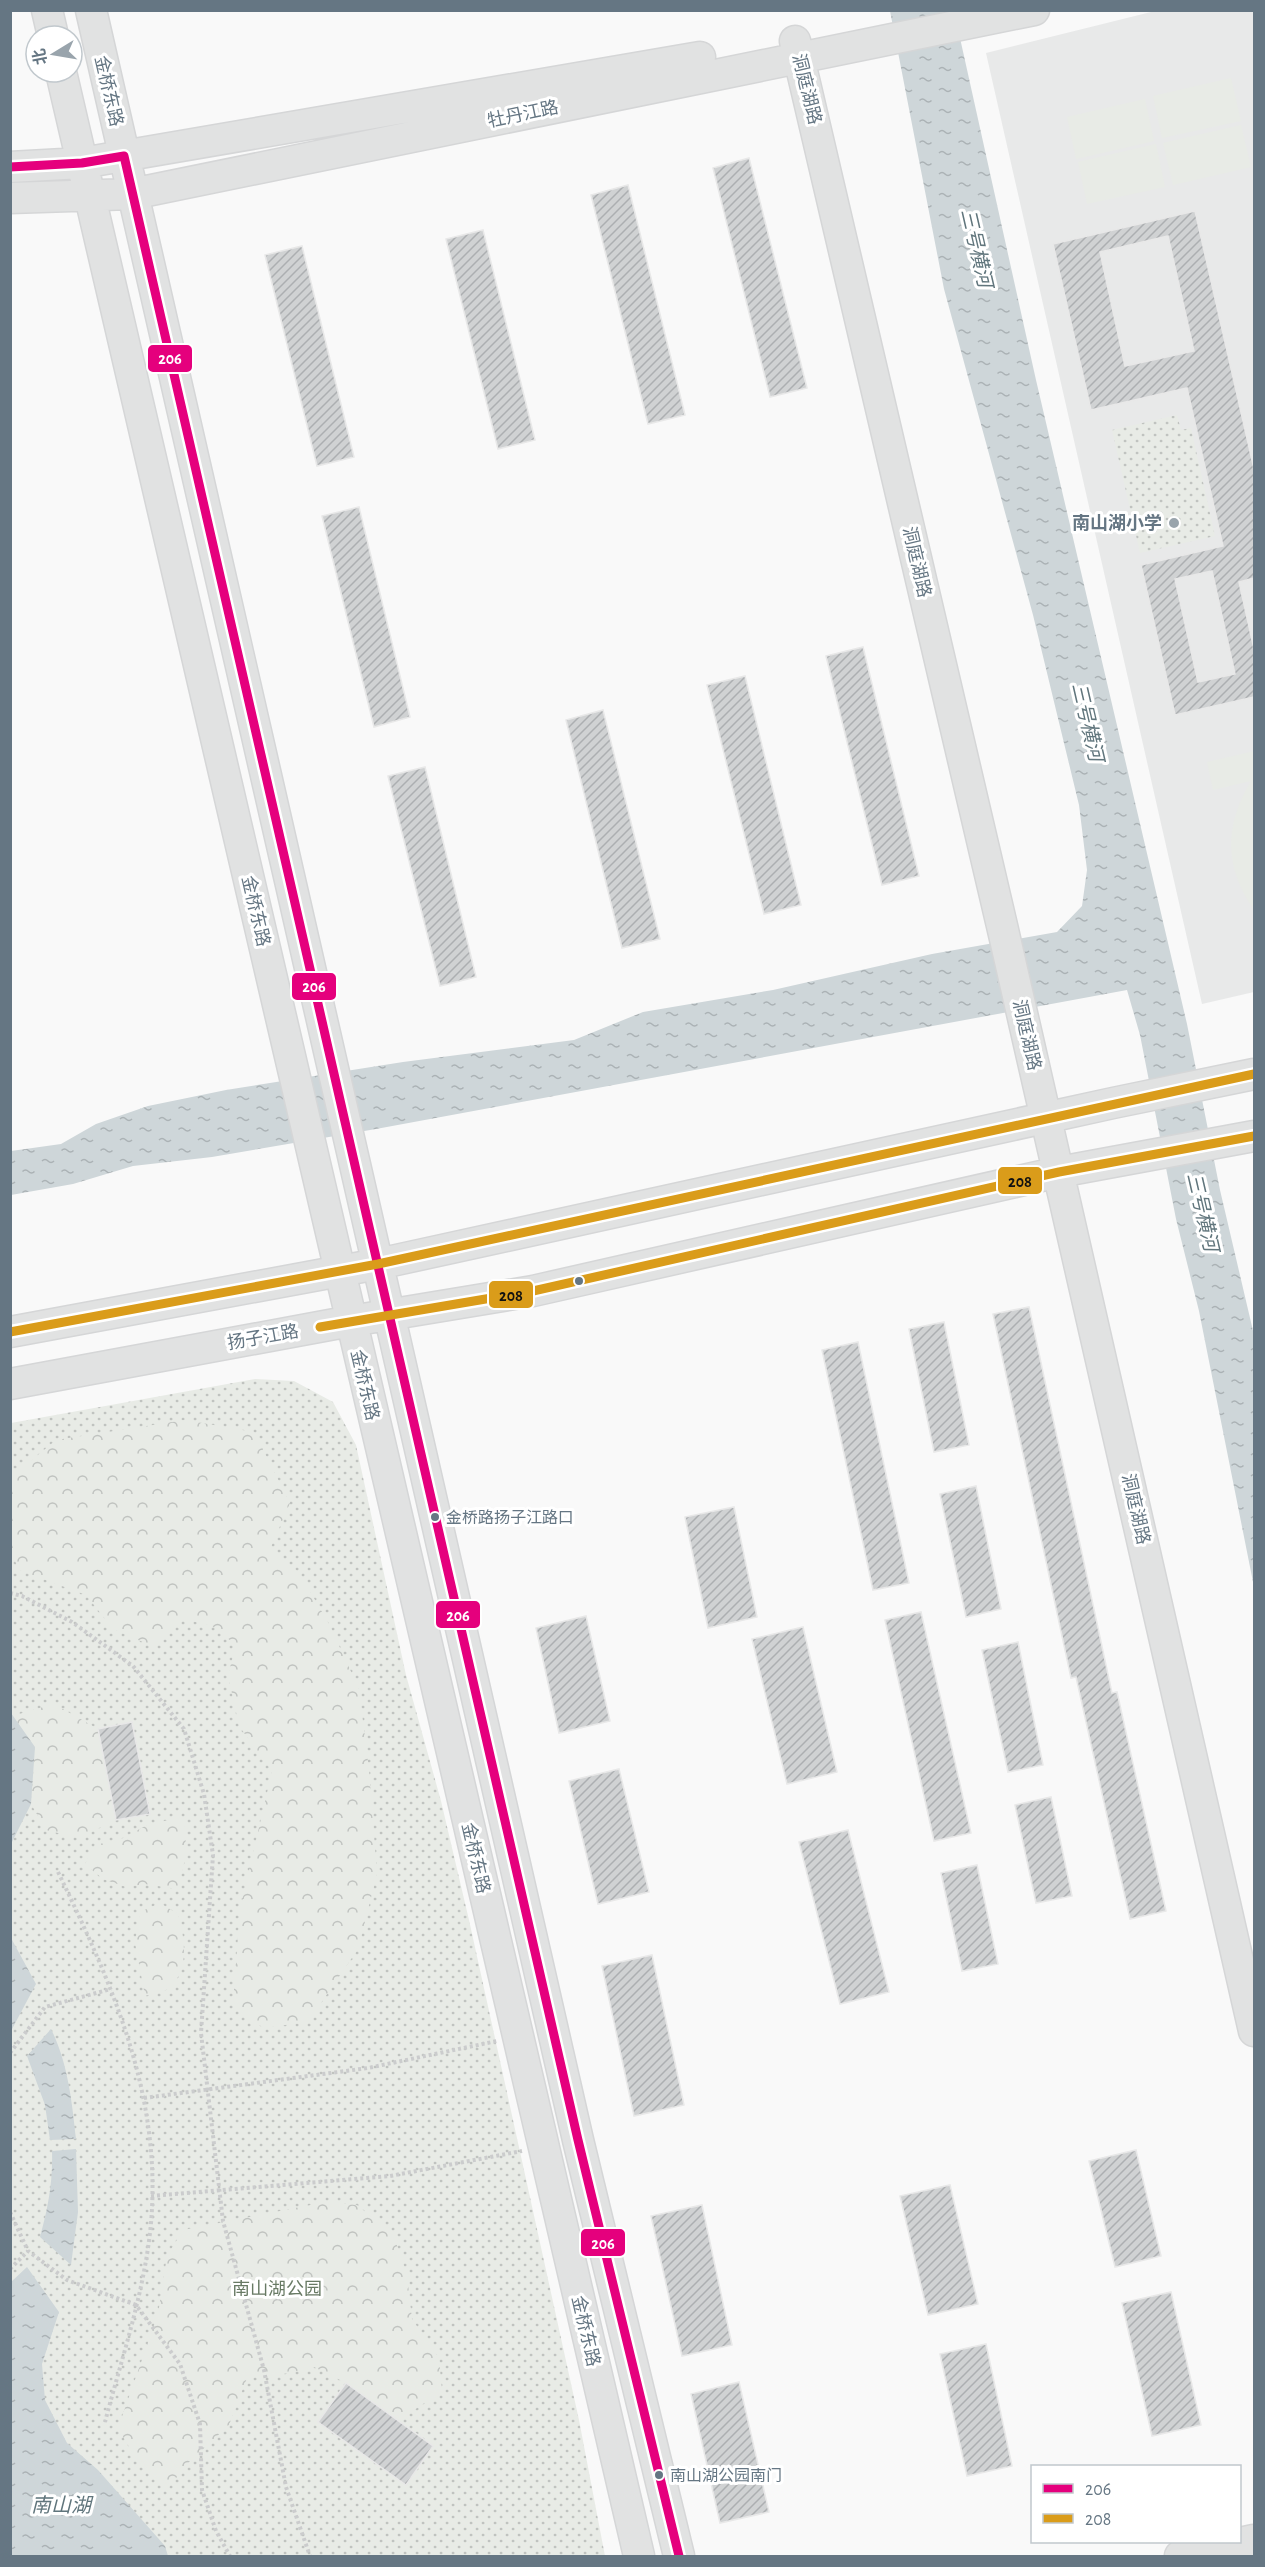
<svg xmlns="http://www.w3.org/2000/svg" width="1265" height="2567" viewBox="0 0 1265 2567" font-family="'Alegreya Sans','Noto Sans SC',sans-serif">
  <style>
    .built { fill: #e8e9e9 }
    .grass { fill: url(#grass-dots) }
    .forest { fill: url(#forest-crowns) }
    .garden { fill: #e8ebe6 }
    .water { fill: url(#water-ripples) }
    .building { fill: url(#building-hatch); stroke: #e8e8e8; stroke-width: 1.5; fill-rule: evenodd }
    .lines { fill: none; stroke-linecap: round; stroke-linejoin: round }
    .secondary-casing { stroke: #d5d6d7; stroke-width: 33 }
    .path { stroke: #cbcccd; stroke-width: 4; stroke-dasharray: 3 3; stroke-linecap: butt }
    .secondary { stroke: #e1e2e2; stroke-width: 30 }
    .bus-1-casing { stroke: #fff; stroke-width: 14 }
    .bus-2-casing { stroke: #fff; stroke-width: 14 }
    .bus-1 { stroke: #e5007d; stroke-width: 9 }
    .bus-2 { stroke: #da9c1a; stroke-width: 9 }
    .poi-dot { fill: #99a4ac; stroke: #fff; stroke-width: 2 }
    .bus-dot { fill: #657683; stroke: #fff; stroke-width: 2 }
    .labels { text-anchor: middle; stroke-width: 6; stroke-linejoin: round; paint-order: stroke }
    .bus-label { font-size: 16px; fill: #657683; stroke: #fff; text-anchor: start }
    .street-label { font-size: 18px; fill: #657683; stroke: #fff }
    .poi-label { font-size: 18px; font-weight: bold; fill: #657683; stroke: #fff; text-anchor: end }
    .park-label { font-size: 18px; fill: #687a64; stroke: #fff }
    .water-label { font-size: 20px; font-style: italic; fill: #60757c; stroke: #fff }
    .line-badge { stroke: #fff; stroke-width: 2 }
    .badge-label { font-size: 16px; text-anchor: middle; font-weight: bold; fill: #fff }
    .pale-badge-label { font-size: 16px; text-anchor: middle; font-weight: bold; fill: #111 }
  </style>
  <defs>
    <pattern id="grass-dots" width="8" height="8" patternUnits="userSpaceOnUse" patternTransform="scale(1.5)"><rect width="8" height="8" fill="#e8ebe6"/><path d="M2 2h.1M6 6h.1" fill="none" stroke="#c0c3c0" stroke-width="1.8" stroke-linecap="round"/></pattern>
    <pattern id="forest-crowns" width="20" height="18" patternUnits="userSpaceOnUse" patternTransform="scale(1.5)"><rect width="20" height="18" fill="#e8ebe6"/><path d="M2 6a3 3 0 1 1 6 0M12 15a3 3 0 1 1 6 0" fill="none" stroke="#c0c3c0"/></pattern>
    <pattern id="water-ripples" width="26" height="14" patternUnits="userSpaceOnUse" patternTransform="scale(1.5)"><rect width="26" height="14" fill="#ced6d9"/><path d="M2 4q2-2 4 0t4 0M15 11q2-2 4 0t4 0" fill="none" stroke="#abb2b5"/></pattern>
    <pattern id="building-hatch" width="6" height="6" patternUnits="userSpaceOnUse" patternTransform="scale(1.5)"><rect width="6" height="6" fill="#d0d2d3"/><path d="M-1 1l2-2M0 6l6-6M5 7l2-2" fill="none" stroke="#acafb1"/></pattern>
  </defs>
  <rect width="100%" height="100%" fill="#f9f9f9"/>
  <path class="built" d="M1155,11H1254V992L1202,1004L986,53Z"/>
  <path class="grass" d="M1177,415L1181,430L1191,428L1215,536L1140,553L1112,430Z
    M255,1379L294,1381L333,1402L356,1445L406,1675L441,1801L469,1920L579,2420L605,2556H11V1423Z"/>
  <path class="forest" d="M185,1420L254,1432L290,1503L271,1547L300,1574L329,1624L359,1689L369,1770L377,1874L358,1949L308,2022L263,2028L233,2003L240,1910L272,1771L239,1726L228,1675L236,1645L212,1626L180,1618L152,1646L113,1629L86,1595L19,1570L11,1552V1477L56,1440Z
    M54,1704L98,1729L116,1820L78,1838L46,1830L31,1804L35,1747L12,1716Z
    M179,1818L186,1828L185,1860L177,1889L145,1884L126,1887L103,1879L85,1864L95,1845L121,1839L149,1824Z
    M160,1903L178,1914C185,1938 191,1976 164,1991C159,1994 151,1994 145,1996L135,1943L140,1912Z
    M326,2202L357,2205L393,2234L407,2275L412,2319L439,2358L442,2391L398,2421L346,2383L314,2367L279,2375L247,2378L229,2425L188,2463L169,2487L136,2459L118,2428L158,2314L167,2256L183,2230Z"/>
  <path class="garden" d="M1231,78L1241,121L1162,138L1153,96Z
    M1145,99L1154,141L1076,159L1067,117Z
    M1241,125L1251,167L1173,185L1163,143Z
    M1156,144L1165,187L1087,204L1078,162Z
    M1254,751V910C1224,867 1224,826 1251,781L1213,790L1207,762Z"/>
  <path class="water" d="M890,11H954L1036,380L1187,1024L1220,1190L1254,1335V1587L1199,1311L1176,1219L1140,1035L1127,990L376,1129L212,1157L133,1166L73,1184L11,1195V1151L61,1144L96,1124L148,1106L226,1090L403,1062L574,1040L643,1012L773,990L932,954L1057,932L1082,906L1087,870L1079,805L1033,615L944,289Z
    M11,1713L35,1747L31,1804L11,1844Z
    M11,1938L36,1984L11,2031H10Z
    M51,2029C68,2063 72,2102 76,2139L50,2140L45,2105L27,2056Z
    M76,2149L78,2212L71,2265L40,2237C48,2208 53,2182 52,2151Z
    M27,2267L59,2312L42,2364L45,2400L67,2443L98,2470L165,2546L168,2556H11V2282Z"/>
  <path class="building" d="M749,158L807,388L770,397L713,168Z
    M628,185L685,415L648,424L591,195Z
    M1195,211L1254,469V578L1239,582L1254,649V697L1175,715L1141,565L1223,546L1187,388L1091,410L1053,244ZM1168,236L1194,351L1125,366L1100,252ZM1212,571L1235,674L1198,682L1175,579Z
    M483,230L535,440L498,449L446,239Z
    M302,246L354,457L317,466L265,255Z
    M359,507L410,717L374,727L322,516Z
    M863,647L919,876L882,885L826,656Z
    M745,676L801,905L764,914L707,685Z
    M603,710L660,939L622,948L566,720Z
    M425,767L476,977L440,986L388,776Z
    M1029,1307L1112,1693L1117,1692L1166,1911L1130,1919L1076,1677L1071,1678L993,1314Z
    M944,1322L969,1445L934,1452L909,1329Z
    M858,1342L909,1583L873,1590L822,1350Z
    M976,1486L1001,1609L966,1617L940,1494Z
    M734,1507L757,1617L708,1628L685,1517Z
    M921,1612L971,1833L934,1841L885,1620Z
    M586,1616L610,1721L559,1733L536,1628Z
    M803,1627L837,1772L787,1784L752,1639Z
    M1018,1642L1043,1765L1008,1772L982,1650Z
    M132,1722L150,1814L116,1820L98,1729Z
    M619,1769L649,1892L598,1904L569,1781Z
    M1051,1797L1072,1896L1036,1903L1015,1805Z
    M848,1830L889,1992L840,2004L799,1842Z
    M977,1865L998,1964L962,1971L941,1873Z
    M652,1955L684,2105L634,2116L602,1966Z
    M1136,2150L1161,2256L1115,2267L1089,2161Z
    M950,2185L978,2304L928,2315L900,2196Z
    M702,2205L732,2345L682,2356L651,2216Z
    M1171,2292L1201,2425L1152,2436L1122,2303Z
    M986,2344L1012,2466L967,2476L940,2354Z
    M739,2382L769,2512L720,2523L691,2394Z
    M346,2383L433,2446L406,2485L318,2422Z"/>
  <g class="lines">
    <g class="secondary-casing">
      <path id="secondary" d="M47,10L53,36
        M91,10L578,2140L679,2556
        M795,41L1003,930L1254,2031
        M61,72L639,2556
        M10,167L82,163L700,57
        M10,198L132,194L1034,10
        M10,1332L378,1264L1113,1103L1254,1074
        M10,1384L351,1321L533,1291L1059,1172L1254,1136
        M1180,2556L1254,2540"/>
    </g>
    <path class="path" d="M10,1593L22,1596L72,1622L133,1666L184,1729L204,1794L213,1855L201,2033L223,2221L264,2370L286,2487L310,2556
      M58,1872C112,1984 162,2095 151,2223C145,2290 122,2357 105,2422
      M10,2053L45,2007L111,1989
      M144,2098L368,2068L497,2041
      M151,2196L390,2176L522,2151
      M10,2212L28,2251L67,2280L136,2305L180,2364L200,2424L202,2490L216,2531L230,2556
      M10,2269L28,2251"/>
    <use href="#secondary" class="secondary"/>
    <g class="bus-1-casing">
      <path id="bus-1" d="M10,167L82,163L124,156L578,2140L679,2556"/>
    </g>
    <g class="bus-2-casing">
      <path id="bus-2" d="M320,1327L533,1291L1059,1172L1254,1136
        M10,1332L378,1264L1254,1074"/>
    </g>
    <use href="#bus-1" class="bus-1"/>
    <use href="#bus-2" class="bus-2"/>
  </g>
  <circle class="poi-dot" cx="1174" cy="523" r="6"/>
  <g class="bus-dot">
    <circle cx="579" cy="1281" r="5"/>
    <circle cx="435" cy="1517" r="5"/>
    <circle cx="659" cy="2475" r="5"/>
  </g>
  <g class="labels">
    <g class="bus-label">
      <text x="446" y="1523">金桥路扬子江路口</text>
      <text x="670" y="2481">南山湖公园南门</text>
    </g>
    <g class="street-label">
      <text transform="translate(807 89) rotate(76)" y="6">洞庭湖路</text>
      <text transform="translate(109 91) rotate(77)" y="6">金桥东路</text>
      <text transform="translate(523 114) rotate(-12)" y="6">牡丹江路</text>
      <text transform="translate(917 562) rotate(77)" y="6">洞庭湖路</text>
      <text transform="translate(256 911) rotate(77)" y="6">金桥东路</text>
      <text transform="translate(1027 1035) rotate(77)" y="6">洞庭湖路</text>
      <text transform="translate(263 1337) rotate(-10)" y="6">扬子江路</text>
      <text transform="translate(365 1385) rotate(77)" y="6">金桥东路</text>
      <text transform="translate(1136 1509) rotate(77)" y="6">洞庭湖路</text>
      <text transform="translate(476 1858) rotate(77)" y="6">金桥东路</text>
      <text transform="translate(586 2331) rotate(77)" y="6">金桥东路</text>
    </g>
    <g class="poi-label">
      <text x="1162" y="529">南山湖小学</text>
    </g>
    <g class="park-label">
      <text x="277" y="2295">南山湖公园</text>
    </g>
    <g class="water-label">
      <text transform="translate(977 248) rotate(77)" y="7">三号横河</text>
      <text transform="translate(1088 722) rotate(77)" y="7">三号横河</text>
      <text transform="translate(1203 1212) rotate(77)" y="7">三号横河</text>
      <text x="61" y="2512">南山湖</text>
    </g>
  </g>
  <g class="line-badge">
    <rect x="147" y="344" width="46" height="29" rx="6" fill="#e5007d"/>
    <rect x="291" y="972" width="46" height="29" rx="6" fill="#e5007d"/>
    <rect x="997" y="1166" width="46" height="29" rx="6" fill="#da9c1a"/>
    <rect x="488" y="1280" width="46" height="29" rx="6" fill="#da9c1a"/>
    <rect x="435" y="1600" width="46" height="29" rx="6" fill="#e5007d"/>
    <rect x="580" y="2228" width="46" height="29" rx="6" fill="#e5007d"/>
  </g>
  <g class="badge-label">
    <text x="170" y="364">206</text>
    <text x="314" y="992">206</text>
    <text x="458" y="1621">206</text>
    <text x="603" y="2249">206</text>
  </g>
  <g class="pale-badge-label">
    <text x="1020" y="1187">208</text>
    <text x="511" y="1301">208</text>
  </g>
  <rect width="1265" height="2567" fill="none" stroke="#657683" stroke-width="24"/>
  <rect x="1031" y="2465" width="210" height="78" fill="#ffffff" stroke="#c1c8cd" stroke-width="1.5"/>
  <rect x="1043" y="2484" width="30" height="9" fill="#e5007d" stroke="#c1c8cd" stroke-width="1.5"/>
  <text x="1085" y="2495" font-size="18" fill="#657683">206</text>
  <rect x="1043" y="2514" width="30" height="9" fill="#da9c1a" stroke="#c1c8cd" stroke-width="1.5"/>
  <text x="1085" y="2525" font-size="18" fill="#657683">208</text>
  <g transform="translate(54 54) rotate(259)"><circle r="28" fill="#ffffff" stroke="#c1c8cd" stroke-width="1.5"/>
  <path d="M0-4.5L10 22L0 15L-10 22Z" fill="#99a4ac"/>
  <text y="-9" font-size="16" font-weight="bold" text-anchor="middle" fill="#657683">北</text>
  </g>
</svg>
